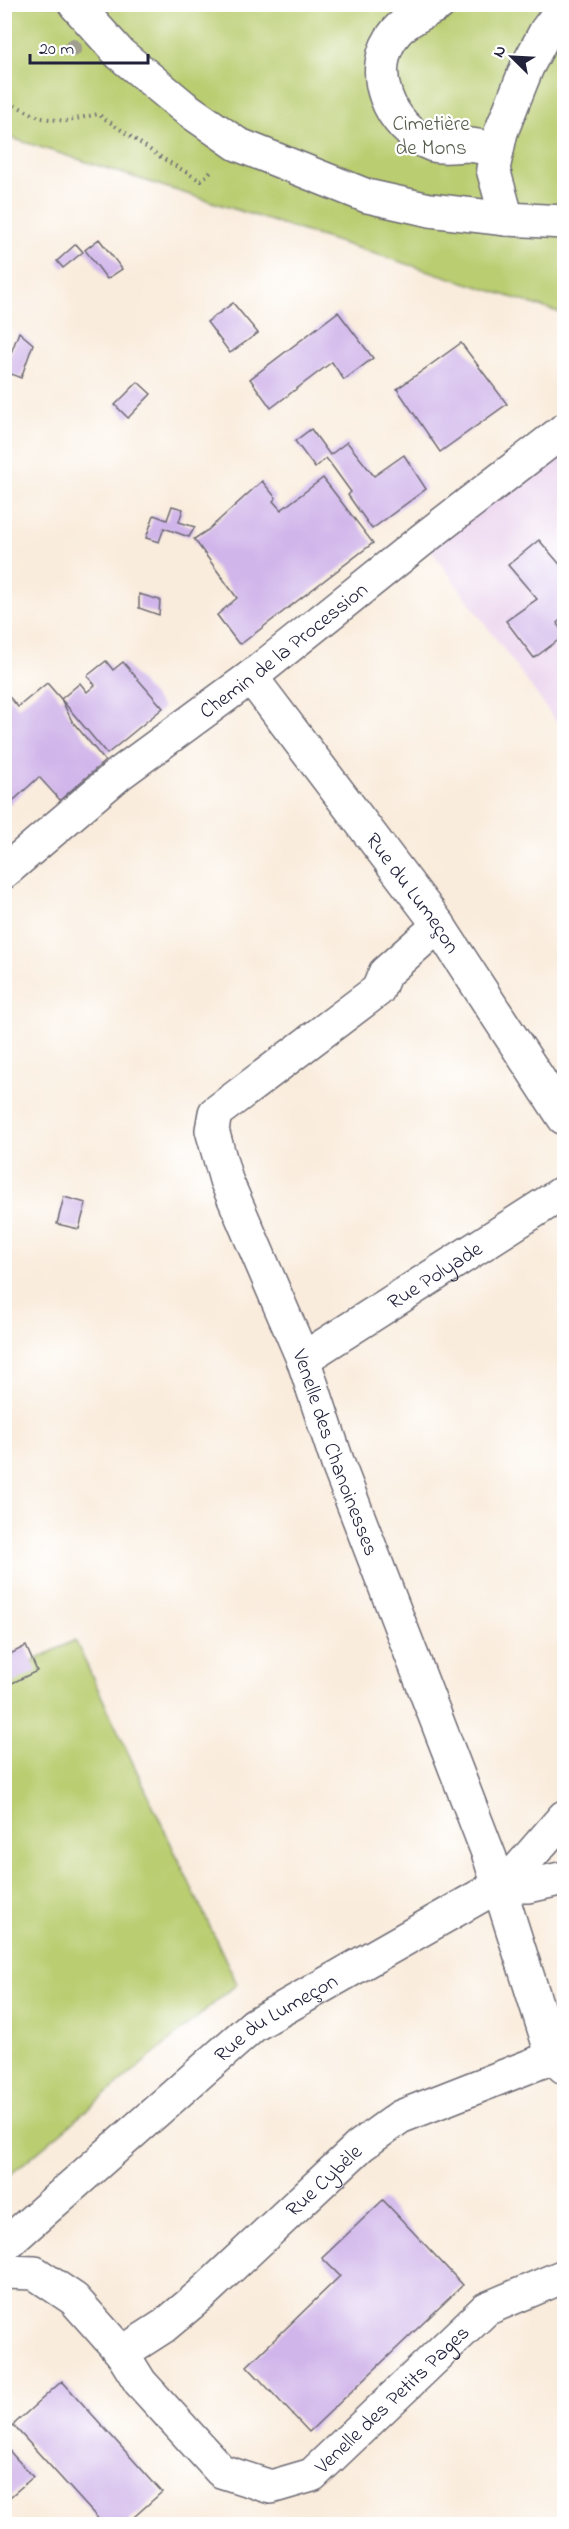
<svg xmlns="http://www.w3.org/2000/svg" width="569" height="2529" viewBox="0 0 569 2529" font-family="'Indie Flower',sans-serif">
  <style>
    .built { fill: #ead1ed }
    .green { fill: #bacd71; stroke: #6e7856; stroke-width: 1.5 }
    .building { fill: #d0b5ea }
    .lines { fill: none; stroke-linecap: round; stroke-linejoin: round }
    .minor-casing { stroke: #6d6973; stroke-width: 36 }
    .path { stroke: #6d6973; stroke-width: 4; stroke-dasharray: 1.5 4.5; stroke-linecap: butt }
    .minor { stroke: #fff; stroke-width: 33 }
    .tree { fill: #a09e8e }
    .labels { text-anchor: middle; stroke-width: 4.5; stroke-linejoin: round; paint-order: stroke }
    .park-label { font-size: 21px; fill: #575e4e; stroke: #fff }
    .street-label { font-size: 21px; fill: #22223b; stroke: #fff }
  </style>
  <rect width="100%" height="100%" fill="#fff"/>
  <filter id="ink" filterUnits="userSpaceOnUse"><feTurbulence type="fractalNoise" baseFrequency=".0167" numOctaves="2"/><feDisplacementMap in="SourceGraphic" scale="12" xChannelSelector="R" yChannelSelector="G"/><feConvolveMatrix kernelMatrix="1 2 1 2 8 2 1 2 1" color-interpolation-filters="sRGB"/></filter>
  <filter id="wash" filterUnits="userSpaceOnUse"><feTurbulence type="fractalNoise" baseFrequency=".008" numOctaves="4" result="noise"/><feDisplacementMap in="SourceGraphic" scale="24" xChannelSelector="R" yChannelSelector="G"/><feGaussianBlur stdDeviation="1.35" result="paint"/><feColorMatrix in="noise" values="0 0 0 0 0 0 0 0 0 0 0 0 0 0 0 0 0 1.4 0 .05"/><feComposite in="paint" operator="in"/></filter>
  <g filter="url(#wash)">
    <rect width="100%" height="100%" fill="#f9ecdc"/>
    <path class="built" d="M564,430V732L423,539Z"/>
    <path class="green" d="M5,5H564V314L5,136Z
      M75,1640L237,1984L5,2179V1675Z"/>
    <g id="blocks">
      <path class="building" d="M99,239L122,269L107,279L85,250Z
        M76,244L83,252L63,268L57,261Z
        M233,303L258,333L230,353L207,322Z
        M338,312L373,358L344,380L332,362L271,408L250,379Z
        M19,332L33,344L21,378L4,371Z
        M461,343L507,404L440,452L397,389Z
        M138,382L151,394L128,418L115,405Z
        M311,429L330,455L347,442L374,476L404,455L426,489L372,529L348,495L351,492L330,463L326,458L315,468L295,441Z
        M323,478L373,543L241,644L238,643L217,615L237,598L194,539L208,530L262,481L276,498L273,501L281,510Z
        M172,506L183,509L179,522L195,527L189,537L164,528L159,542L146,538L154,515L167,520Z
        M539,540L563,568L564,567V617L557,623L564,636L534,658L506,621L537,599L508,565Z
        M139,594L160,600L159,615L139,608Z
        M106,661L113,670L123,662L163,708L107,754L61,699L80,683L87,692L95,685L87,676Z
        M47,683L61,699L72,721L105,761L60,800L39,777L4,809V695L6,693L18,707Z
        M64,1197L86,1203L79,1229L57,1224Z
        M26,1646L37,1671L4,1687V1657Z
        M383,2200L463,2285L309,2432L247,2366L340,2276L322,2258Z
        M62,2381L162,2492L126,2524H103L13,2425Z
        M4,2445L33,2477L4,2502Z"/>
    </g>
  </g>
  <g filter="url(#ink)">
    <use href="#blocks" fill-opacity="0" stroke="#6d6973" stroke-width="1.5"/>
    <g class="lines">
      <g class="minor-casing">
        <g id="minor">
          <path d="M75,4L120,54L184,107L237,144L367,196L430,210L507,219L564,222"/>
          <path d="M439,4C425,12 406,20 396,32C364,69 389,129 433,145C443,148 459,145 470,145C479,146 488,148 497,150"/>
          <path d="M507,219L493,169L501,132L527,67L546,31L564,7"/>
          <path id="s1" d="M251,677L435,920L564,1118"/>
          <path id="s2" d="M4,872L119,774L251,677L423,539L564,430"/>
          <path id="s3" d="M439,925L385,973L378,990L215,1113L212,1130L226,1180L303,1359L339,1467L490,1858L553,2057L564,2067"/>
          <path id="s4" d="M303,1359L564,1192"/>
          <path d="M498,1886H529L564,1878"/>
          <path id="s5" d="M4,2246L254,2025L510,1879L564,1817"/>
          <path id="s6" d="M4,2272L35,2273L74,2299L122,2353L140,2382L221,2471L271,2487L312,2475L486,2309L564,2276"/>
          <path id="s7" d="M122,2353L164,2326L202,2294L360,2146L400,2117L553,2057"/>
        </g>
      </g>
      <path class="path" d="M4,100L41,118L67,121L98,114L162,158L201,181L211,171
        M563,257L562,278H564"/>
      <use href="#minor" class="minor"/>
    </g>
    <circle class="tree" cx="73" cy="48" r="9"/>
  </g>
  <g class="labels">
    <g class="park-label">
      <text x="431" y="130">Cimetière<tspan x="431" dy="24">de Mons</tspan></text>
    </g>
    <g class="street-label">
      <text dy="7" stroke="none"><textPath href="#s2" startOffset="357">Chemin de la Procession</textPath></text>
      <text dy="7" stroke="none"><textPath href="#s1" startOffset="270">Rue du Lumeçon</textPath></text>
      <text dy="7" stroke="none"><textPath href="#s4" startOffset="156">Rue Polyade</textPath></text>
      <text dy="7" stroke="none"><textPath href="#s3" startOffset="658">Venelle des Chanoinesses</textPath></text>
      <text dy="7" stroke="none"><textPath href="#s5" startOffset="356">Rue du Lumeçon</textPath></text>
      <text dy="7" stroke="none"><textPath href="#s7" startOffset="266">Rue Cybèle</textPath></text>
      <text dy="7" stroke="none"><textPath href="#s6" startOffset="510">Venelle des Petits Pages</textPath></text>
    </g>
  </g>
  <rect width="569" height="2529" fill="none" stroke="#fff" stroke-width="24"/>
  <g transform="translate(512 57) rotate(294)" stroke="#ffffff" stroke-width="4.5" paint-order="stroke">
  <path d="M0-4.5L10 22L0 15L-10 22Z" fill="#22223b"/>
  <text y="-9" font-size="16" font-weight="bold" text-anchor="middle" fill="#22223b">N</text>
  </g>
  <path d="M30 54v9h118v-9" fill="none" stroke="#22223b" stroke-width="3"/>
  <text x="39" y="54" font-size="18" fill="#22223b" stroke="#ffffff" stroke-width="4.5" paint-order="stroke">20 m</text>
</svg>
